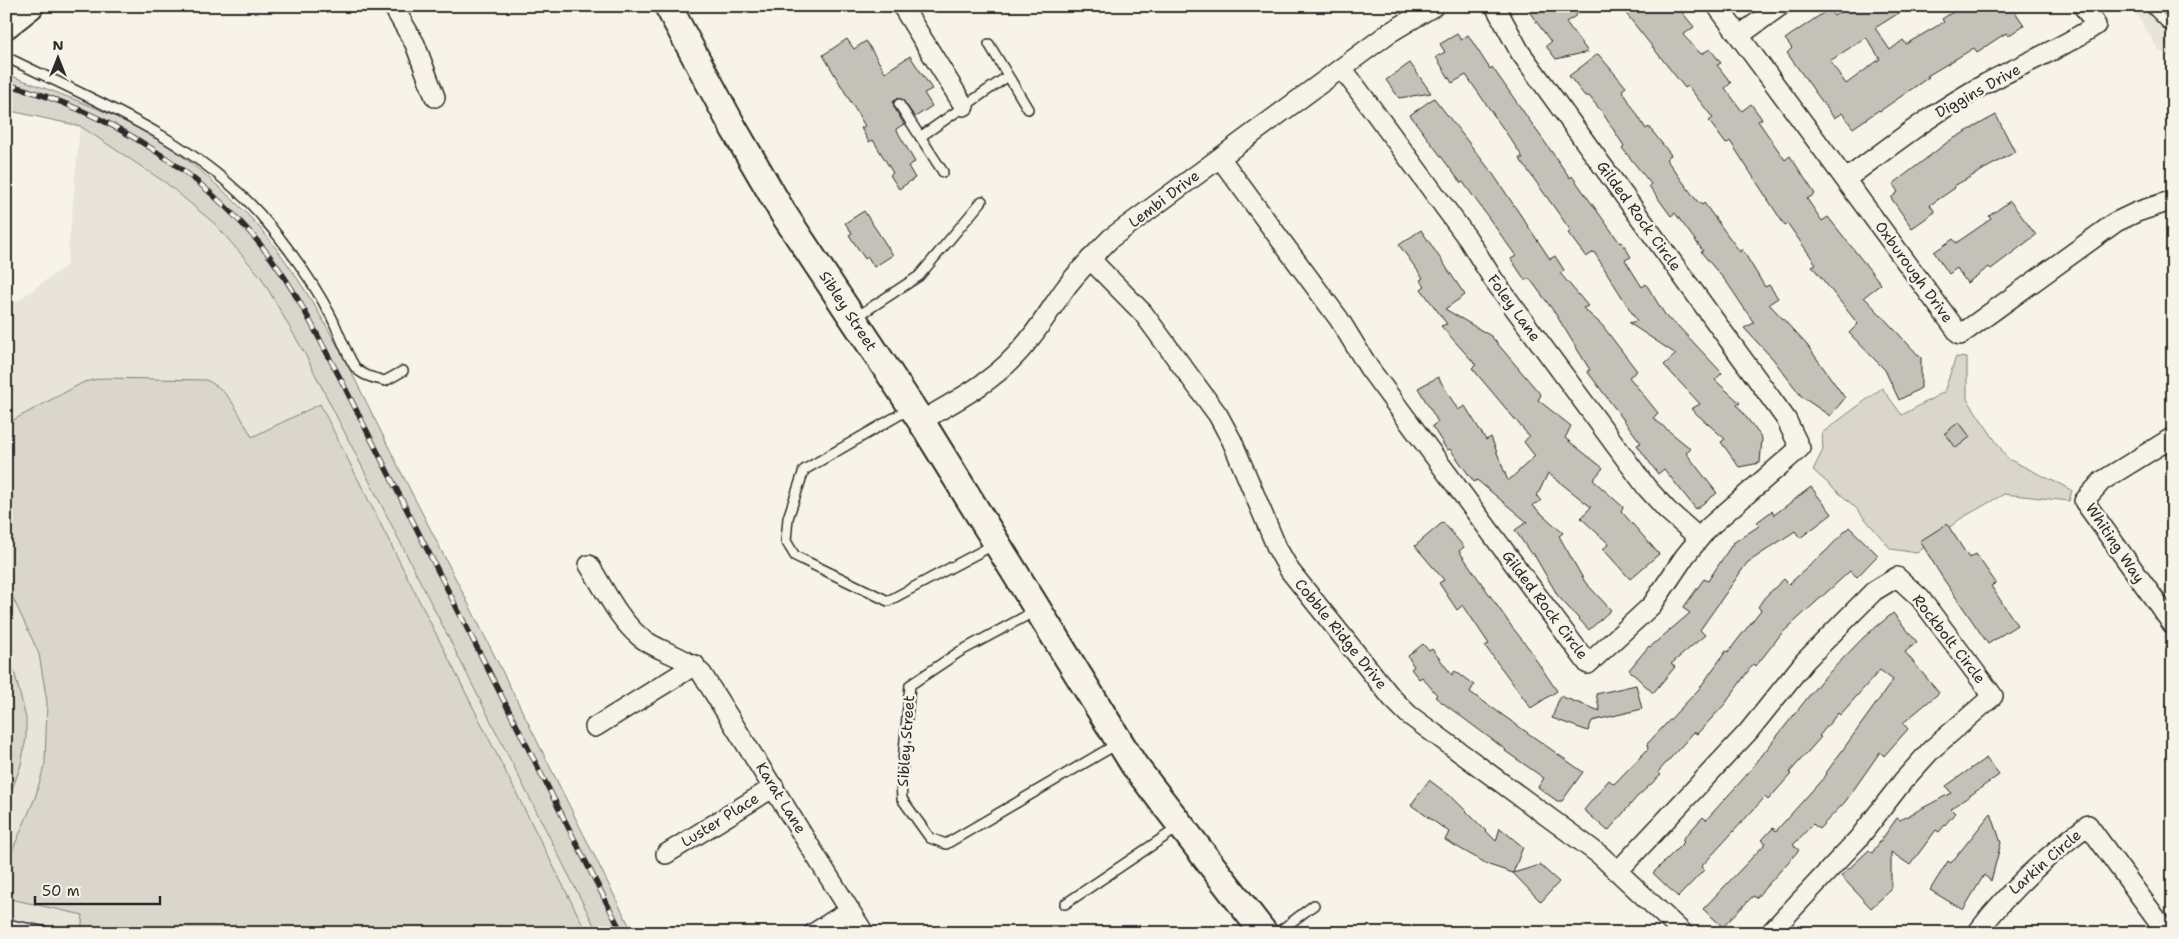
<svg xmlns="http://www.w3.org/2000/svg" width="2179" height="939" viewBox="0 0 2179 939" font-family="'Shantell Sans',sans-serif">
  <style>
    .built { fill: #e8e4da }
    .green { fill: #dad6cc; stroke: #82807c }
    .building { fill: #c4c1b9; stroke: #2b2b2b; fill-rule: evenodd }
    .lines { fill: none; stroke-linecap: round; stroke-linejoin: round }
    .lane-casing { stroke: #2b2b2b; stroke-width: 12 }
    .street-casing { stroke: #2b2b2b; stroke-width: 22 }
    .secondary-casing { stroke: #2b2b2b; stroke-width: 30 }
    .lane { stroke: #f7f3e8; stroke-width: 9 }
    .street { stroke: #f7f3e8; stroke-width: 19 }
    .secondary { stroke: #f7f3e8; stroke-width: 26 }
    .rail-casing { stroke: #2b2b2b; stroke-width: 5.5 }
    .rail { stroke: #f7f3e8; stroke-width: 4; stroke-dasharray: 11; stroke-linecap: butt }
    .labels { text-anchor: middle; stroke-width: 5; stroke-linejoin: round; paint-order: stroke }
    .street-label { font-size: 15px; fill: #2b2b2b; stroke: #f7f3e8 }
  </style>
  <rect width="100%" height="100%" fill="#f7f3e8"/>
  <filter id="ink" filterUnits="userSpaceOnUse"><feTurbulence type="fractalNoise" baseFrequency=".02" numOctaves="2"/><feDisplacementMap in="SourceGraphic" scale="10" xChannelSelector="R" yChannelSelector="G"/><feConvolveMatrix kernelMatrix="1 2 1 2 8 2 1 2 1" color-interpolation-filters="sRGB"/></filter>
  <g filter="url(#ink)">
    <path class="built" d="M2131,6H2173V56L2160,52Z
      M80,126L166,183L215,224L261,277L305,354L598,933H6V309L67,265Z"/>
    <path class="green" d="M6,74C54,92 104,108 149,134C179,151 206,175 231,198C306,267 356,383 402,474C481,626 556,780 633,933H598L305,354L261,277L215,224L166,183L80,126L6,110Z
      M1956,357L1967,358V399L2008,459L2072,490L2069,501L2004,494L1960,519L1917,553L1891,549L1855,507L1813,470L1823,450L1822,433L1882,388L1902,415L1944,392Z
      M103,378L206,380C231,391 239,415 252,437L320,404L587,933H81L83,915L6,898V865L35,798L45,763L47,702L39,654L6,583V424L84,382Z
      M6,639L26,718V738L21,765L6,806Z"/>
    <path class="building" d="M1525,6H1571L1577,15L1566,22L1588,52L1556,59L1546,46L1551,42Z
      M1620,6H1677L1694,27L1683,35L1701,54L1710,49L1721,63L1717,65L1731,83L1725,88L1742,111L1751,104L1762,119L1758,121L1785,160L1790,156L1815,194L1807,199L1822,221L1828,217L1881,284L1864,297L1921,358V388L1899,400L1885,370L1849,333L1858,324L1812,266L1816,264L1788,224L1785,226L1730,141L1726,144L1709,121L1713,118L1688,86L1685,88Z
      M1848,6H1910L1875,28L1890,50L1903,40L1906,44L1944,22L1942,19L1962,6H2011L2024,25L2008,36L2006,33L1977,52L1974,48L1927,76L1929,77L1880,111L1879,110L1853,128L1842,113L1834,118L1787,53L1792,48L1785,39L1829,9L1834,16ZM1866,37L1880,59L1846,84L1830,61Z
      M1457,34L1461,40L1468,35L1490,69L1492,67L1570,178L1572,176L1620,243L1622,242L1631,257L1625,260L1642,287L1646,284L1667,318L1678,326L1722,373L1715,380L1740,403L1737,405L1762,438L1760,463L1739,467L1721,442L1725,439L1691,409L1700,404L1664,365L1676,354L1629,323L1637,321L1594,252L1586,257L1568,233L1571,231L1519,158H1523L1518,150L1466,75L1452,83L1436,57L1445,52L1440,44Z
      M847,39L854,49L866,41L885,72L910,56L932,89L924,93L932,106L915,117L902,99H896L893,102L894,107L904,124L896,129L915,162L908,166L915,178L899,189L890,175L893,173L873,140L869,142L861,128L865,126L823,55Z
      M1598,54L1626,87L1622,90L1646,129L1649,127L1671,155L1666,159L1697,201L1702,205L1704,203L1740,252L1742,249L1765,287L1769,285L1778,298L1769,304L1807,345L1845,398L1830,416L1802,397L1773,359L1744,328L1754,323L1728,284L1701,252L1703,251L1675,213L1671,216L1649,186L1651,184L1622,148L1624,146L1602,112L1589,96H1585L1569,76Z
      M1410,63L1431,93L1399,98L1386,80Z
      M1434,98L1493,174L1550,259L1555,256L1564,270L1560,273L1588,306L1583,308L1602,325L1637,371L1629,377L1658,413L1653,418L1691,449L1686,453L1717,493L1696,509L1664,469L1658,474L1637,445L1641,443L1587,371L1590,370L1555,313L1530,279L1525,280L1511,259L1516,256L1463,182L1461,183L1410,115Z
      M1996,115L2015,152L1954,186L1955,188L1930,205L1935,212L1912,228L1891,198L1898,192L1893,184L1949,141Z
      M2010,201L2036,235L1991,269L1989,267L1967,283L1957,268L1949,274L1934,252L1953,239L1956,243L1991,219L1989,216Z
      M864,211L893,255L874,267L868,257L865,259L849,235L852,233L845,223Z
      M1421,230L1465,295L1445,309L1491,336L1541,395L1538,400L1571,426L1565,438L1603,468L1593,480L1623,507L1621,511L1659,554L1630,579L1603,549L1609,544L1581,518L1591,507L1548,473L1537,496L1541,501L1532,505L1563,533L1559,536L1585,582L1611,610L1589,630L1558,596L1533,553L1531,554L1515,530L1527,522L1477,480L1474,482L1450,449L1447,450L1432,426L1438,422L1418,388L1438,377L1458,410L1465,406L1486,440L1491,437L1508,481L1535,456L1524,442L1529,436L1472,368L1476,365L1441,326L1447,324L1421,289L1425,286L1420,280L1423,278L1399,245Z
      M1959,422L1970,437L1956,448L1945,433Z
      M1811,487L1832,514L1800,538L1795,531L1747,563L1700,630L1705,635L1671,664L1675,667L1653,693L1629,670L1649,646L1650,647L1690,613L1683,608L1704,579L1708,581L1733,543L1759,526L1757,522L1772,511L1774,515Z
      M1443,522L1464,547L1459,551L1512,627L1535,656L1534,657L1557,691L1531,708L1485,646L1489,644L1463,605L1457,610L1439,583L1444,580L1415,546Z
      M1947,524L1969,558L1976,554L1996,583L1991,586L2017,625L1988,644L1942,577L1920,541Z
      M1849,527L1878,555L1857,577L1850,571L1781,634L1756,666L1753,664L1725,704L1697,734L1694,732L1658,772L1661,775L1636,798L1608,831L1584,810L1609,780L1614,784L1648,749L1647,744L1699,689L1726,651L1728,652L1761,610L1758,607L1764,598L1784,579L1789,584L1825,552Z
      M1893,613L1917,642L1905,652L1939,693L1903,723L1908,729L1884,756L1880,752L1845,802L1819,829L1813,824L1793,845L1799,850L1756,898L1753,896L1723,927L1703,909L1766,843L1762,840L1773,828L1776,831L1827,774L1826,773L1893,680L1880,670L1840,715L1838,713L1819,736L1821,737L1789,773L1791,774L1768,800L1765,797L1701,867L1704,870L1678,897L1653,873L1684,842L1682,840L1703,817L1706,820L1744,778L1820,682L1864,637Z
      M1423,644L1429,651L1432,649L1452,675L1455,671L1474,685L1470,692L1583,772L1562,801H1557L1538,787L1544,778L1505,751L1506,750L1435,697L1437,695L1422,677L1419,679L1411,669L1414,667L1408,656Z
      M1636,685L1642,709L1592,721L1588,731L1552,718L1560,696L1600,711L1596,694Z
      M1986,758L1999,775L1951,809L1955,813L1939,832L1936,830L1910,865L1891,852V890L1871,908L1841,876L1869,850L1872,853L1897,818L1900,820L1951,793L1946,786Z
      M1429,780L1453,798L1496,841L1500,828L1523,847L1513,873L1489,865L1445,840L1449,832L1411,805Z
      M1991,813L2001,843L1991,881L1984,875L1963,910L1930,890L1948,861L1951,863Z
      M1540,865L1559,882L1541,902L1513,873Z"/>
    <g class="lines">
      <g class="lane-casing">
        <path id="lane" d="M2149,6L2173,30
          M989,44L1028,109
          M6,57C95,101 191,138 259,213C285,243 312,280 331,316C339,332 345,352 355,367C362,376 375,378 385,381L403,371
          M899,104L943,172
          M920,137L1008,76
          M855,318L919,276L982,201
          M911,408L804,470L788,518L786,541L795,556L888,601L995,544
          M1037,610L959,652L910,685L901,783L902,799L930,838L946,844L1117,744
          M1065,904L1179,827
          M6,924L51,933
          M1277,933L1314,905"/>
      </g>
      <g class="street-casing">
        <path id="street" d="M393,6L415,44L435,97
          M902,6L964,106
          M1717,6L1960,335L2116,222L2137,212L2173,200
          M1740,35L1780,6
          M1342,68L1468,239L1493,279L1647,488L1667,510L1699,538
          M1220,158L1339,319L1369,368L1588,664L1652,605L1685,556L1708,528L1800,448L1786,419L1520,52L1495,6
          M1846,179C1891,146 1935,111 1985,84C2022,64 2061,49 2096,25L2083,6
          M1090,259L1143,313L1218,415L1232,441L1277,548L1290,571L1392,698L1409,715L1600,855L1683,933
          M921,421C954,402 989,384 1015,356C1036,335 1050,309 1067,286C1081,268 1096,253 1111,238L1389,33L1434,6
          M2173,437L2102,481L2084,501L2173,625
          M589,565C604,588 618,619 640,637C660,653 683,654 702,674L864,933
          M595,727L695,665
          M666,854L774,787
          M1618,871L1748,732L1805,661L1874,591L1897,577L1920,598L1993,696L1932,749L1903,781L1858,839L1770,933
          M814,933L850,910
          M1977,933C2009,890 2045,857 2088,825L2167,933"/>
      </g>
      <g class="secondary-casing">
        <path id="secondary" d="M668,6L734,129L783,213L921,421L1134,765L1264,933
          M6,25L30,6"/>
      </g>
      <use href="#lane" class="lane"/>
      <use href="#street" class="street"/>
      <use href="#secondary" class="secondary"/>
      <g class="rail-casing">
        <path id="rail" d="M6,84C108,111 207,173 271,258C298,294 318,337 339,376L622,933"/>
      </g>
      <use href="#rail" class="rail"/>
    </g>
  </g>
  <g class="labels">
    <g class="street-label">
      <text transform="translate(1978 91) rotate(-29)" y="5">Diggins Drive</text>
      <text transform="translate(1164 199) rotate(-37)" y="5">Lembi Drive</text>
      <text transform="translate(1639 216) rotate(54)" y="5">Gilded Rock Circle</text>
      <text transform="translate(1914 272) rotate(54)" y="5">Oxburough Drive</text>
      <text transform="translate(1514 308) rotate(54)" y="5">Foley Lane</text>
      <text transform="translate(848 311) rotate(57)" y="5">Sibley Street</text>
      <text transform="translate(2115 543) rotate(56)" y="5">Whiting Way</text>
      <text transform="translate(1545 605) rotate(53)" y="5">Gilded Rock Circle</text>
      <text transform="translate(1341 634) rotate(51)" y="5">Cobble Ridge Drive</text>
      <text transform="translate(1949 639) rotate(52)" y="5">Rockbolt Circle</text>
      <text transform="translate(906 741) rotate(-86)" y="5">Sibley Street</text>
      <text transform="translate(781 798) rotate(58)" y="5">Karat Lane</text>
      <text transform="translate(720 820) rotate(-32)" y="5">Luster Place</text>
      <text transform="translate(2045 862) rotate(-41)" y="5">Larkin Circle</text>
    </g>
  </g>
  <rect width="2179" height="939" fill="none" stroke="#f7f3e8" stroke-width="25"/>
  <rect x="12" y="12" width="2154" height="914" fill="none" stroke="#2b2b2b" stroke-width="2" filter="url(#ink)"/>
  <g transform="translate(58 58)" stroke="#f7f3e8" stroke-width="4" paint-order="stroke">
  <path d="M0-4L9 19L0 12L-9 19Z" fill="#2b2b2b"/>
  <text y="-8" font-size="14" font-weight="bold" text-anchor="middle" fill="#2b2b2b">N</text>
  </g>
  <path d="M35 896v8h125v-8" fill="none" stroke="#2b2b2b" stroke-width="2.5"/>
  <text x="42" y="896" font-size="15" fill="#2b2b2b" stroke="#f7f3e8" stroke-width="4" paint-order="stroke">50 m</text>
</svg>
